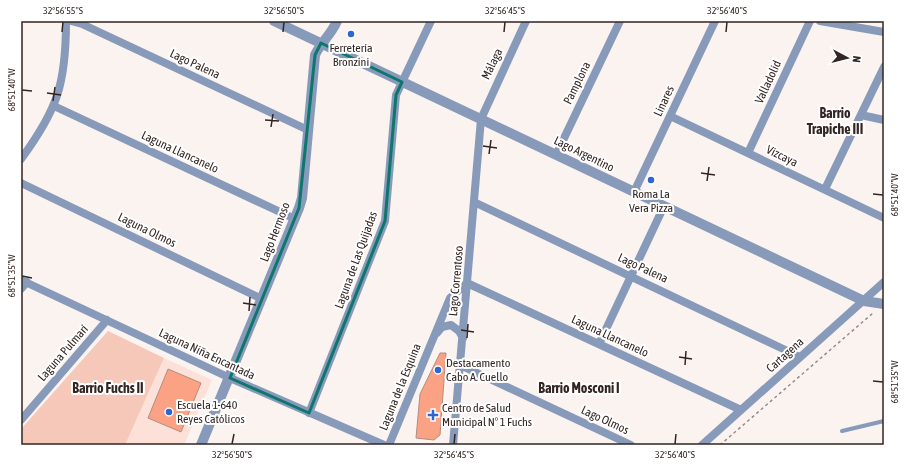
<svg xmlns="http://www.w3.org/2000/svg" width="905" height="466" viewBox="0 0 905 466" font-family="'Asap Condensed',sans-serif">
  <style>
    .built { fill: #fde1d8 }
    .green { fill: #f5c8b9 }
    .building { fill: #fba184; stroke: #b08e83 }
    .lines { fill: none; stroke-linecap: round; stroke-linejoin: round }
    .path { stroke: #968b88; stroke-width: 1.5; stroke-dasharray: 3 3; stroke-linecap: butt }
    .service { stroke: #889aba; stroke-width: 4 }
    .minor { stroke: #889aba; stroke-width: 8 }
    .tertiary { stroke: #889aba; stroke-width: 10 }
    .marked { fill: none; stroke: #0f766e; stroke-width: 3; stroke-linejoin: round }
    .ticks { fill: none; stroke: #332521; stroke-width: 1.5 }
    .poi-dot { fill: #2d65d3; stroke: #fff; stroke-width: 1.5 }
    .labels { text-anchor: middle; stroke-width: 4; stroke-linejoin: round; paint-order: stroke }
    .poi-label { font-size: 12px; fill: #332521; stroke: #fff; text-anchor: start }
    .street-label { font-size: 12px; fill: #332521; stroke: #fff }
    .quarter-label { font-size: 14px; font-weight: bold; fill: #332521; stroke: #fff }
    .neatline { fill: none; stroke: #332521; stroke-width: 1.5 }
    .ticks-label { font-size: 10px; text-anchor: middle; fill: #332521 }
  </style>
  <rect width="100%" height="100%" fill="#fbf3f0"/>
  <path class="built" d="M164,358L212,380L184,445H125Z"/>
  <path class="green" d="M108,331L164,358L125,445H21V429Z"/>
  <path class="building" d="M440,353H446L440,435L434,440L416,438L420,394Z
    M168,369L201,383L181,432L148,418Z"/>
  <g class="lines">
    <path class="path" d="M720,445L873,313"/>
    <path class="service" d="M842,431L884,421"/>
    <path class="minor" d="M71,21L82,24L308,130
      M820,21L884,32
      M54,106L295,219
      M861,115L884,120
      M670,116L884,218
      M748,153L810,21
      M556,155L620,21
      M21,159C58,109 66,83 66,21
      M21,183L262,299
      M825,189L884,67
      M634,192L715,21
      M474,202L800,357
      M21,280L230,378L384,445
      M21,289L27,282
      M437,333L442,327L451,325L459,331L463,338
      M599,344L664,206
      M460,365L631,445
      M309,413L385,221L396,95L431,21
      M21,420L107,320
      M389,445L450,298L467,283L741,410
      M453,445L481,119L526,21
      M702,445L884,282"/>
    <path class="tertiary" d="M274,21L864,301L884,304
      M201,445L299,208L302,198L315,55C321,42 331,35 337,21"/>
  </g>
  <path class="marked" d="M321,43L402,82L396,95L385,221L309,413L230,378L299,208L315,55Z"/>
  <path class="ticks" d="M62,32L63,22M283,32L284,22M504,32L505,22M726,32L727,22M22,90L32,91M47,93L61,95M53,101L55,87M265,120L279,121M271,127L273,114M483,146L497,148M489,154L491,140M701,173L715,175M707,181L709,167M873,194L883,195M22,276L32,278M243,303L256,305M249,311L250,297M461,330L474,332M467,338L468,324M679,357L692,359M685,365L686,351M873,381L883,382M232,444L234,434M454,444L455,434M675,444L676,434"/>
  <g class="poi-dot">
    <circle cx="351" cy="34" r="4"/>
    <circle cx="651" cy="180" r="4"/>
    <circle cx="438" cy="370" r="4"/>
    <circle cx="169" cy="412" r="4"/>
    <path d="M431 409h4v4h4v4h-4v4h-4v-4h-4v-4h4z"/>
  </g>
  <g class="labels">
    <g class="poi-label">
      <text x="351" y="52" text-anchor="middle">Ferretería<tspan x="351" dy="14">Bronzini</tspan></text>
      <text x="651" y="198" text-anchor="middle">Roma La<tspan x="651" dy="14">Vera Pizza</tspan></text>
      <text x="446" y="367">Destacamento<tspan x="446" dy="14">Cabo A. Cuello</tspan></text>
      <text x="177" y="409">Escuela 1-640<tspan x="177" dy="14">Reyes Católicos</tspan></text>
      <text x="442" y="412">Centro de Salud<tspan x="442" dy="14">Municipal N° 1 Fuchs</tspan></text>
    </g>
    <g class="street-label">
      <text transform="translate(195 64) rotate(25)" y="4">Lago Palena</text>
      <text transform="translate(492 64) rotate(-64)" y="4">Málaga</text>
      <text transform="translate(768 82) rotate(-65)" y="4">Valladolid</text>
      <text transform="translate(577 83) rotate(-64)" y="4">Pamplona</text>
      <text transform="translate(664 101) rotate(-65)" y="4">Linares</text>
      <text transform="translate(180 152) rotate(25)" y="4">Laguna Llancanelo</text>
      <text transform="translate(584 154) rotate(26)" y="4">Lago Argentino</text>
      <text transform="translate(782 156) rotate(26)" y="4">Vizcaya</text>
      <text transform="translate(147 230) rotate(26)" y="4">Laguna Olmos</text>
      <text transform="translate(275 232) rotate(-69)" y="4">Lago Hermoso</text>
      <text transform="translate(356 260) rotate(-70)" y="4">Laguna de Las Quijadas</text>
      <text transform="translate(643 268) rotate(25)" y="4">Lago Palena</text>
      <text transform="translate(456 281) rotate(-85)" y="4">Lago Correntoso</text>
      <text transform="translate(610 336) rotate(25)" y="4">Laguna Llancanelo</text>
      <text transform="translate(63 353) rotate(-49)" y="4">Laguna Pulmarí</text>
      <text transform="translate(207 354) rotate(25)" y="4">Laguna Niña Encantada</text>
      <text transform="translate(785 355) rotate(-42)" y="4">Cartagena</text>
      <text transform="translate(400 387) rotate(-68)" y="4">Laguna de la Esquina</text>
      <text transform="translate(605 420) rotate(25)" y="4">Lago Olmos</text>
    </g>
    <g class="quarter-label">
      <text x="835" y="118">Barrio<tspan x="835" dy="16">Trapiche III</tspan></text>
      <text x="108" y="393">Barrio Fuchs II</text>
      <text x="579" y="393">Barrio Mosconi I</text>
    </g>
  </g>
  <rect width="905" height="466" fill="none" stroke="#ffffff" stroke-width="44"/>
  <g transform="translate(847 58) rotate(97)" stroke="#ffffff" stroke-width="3" paint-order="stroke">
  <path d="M0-3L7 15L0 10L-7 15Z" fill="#332521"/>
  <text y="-6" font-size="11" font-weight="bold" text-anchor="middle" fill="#332521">N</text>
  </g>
  <rect x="22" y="22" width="861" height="422" class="neatline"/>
  <g class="ticks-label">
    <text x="63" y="14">32°56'55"S</text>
    <text x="284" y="14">32°56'50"S</text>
    <text x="505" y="14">32°56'45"S</text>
    <text x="727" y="14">32°56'40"S</text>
    <text transform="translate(11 90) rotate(-90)" y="4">68°51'40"W</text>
    <text transform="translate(894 195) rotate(-90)" y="4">68°51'40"W</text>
    <text transform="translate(11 276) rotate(-90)" y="4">68°51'35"W</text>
    <text transform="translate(894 382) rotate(-90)" y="4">68°51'35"W</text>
    <text x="232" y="458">32°56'50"S</text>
    <text x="454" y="458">32°56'45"S</text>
    <text x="675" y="458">32°56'40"S</text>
  </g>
</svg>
